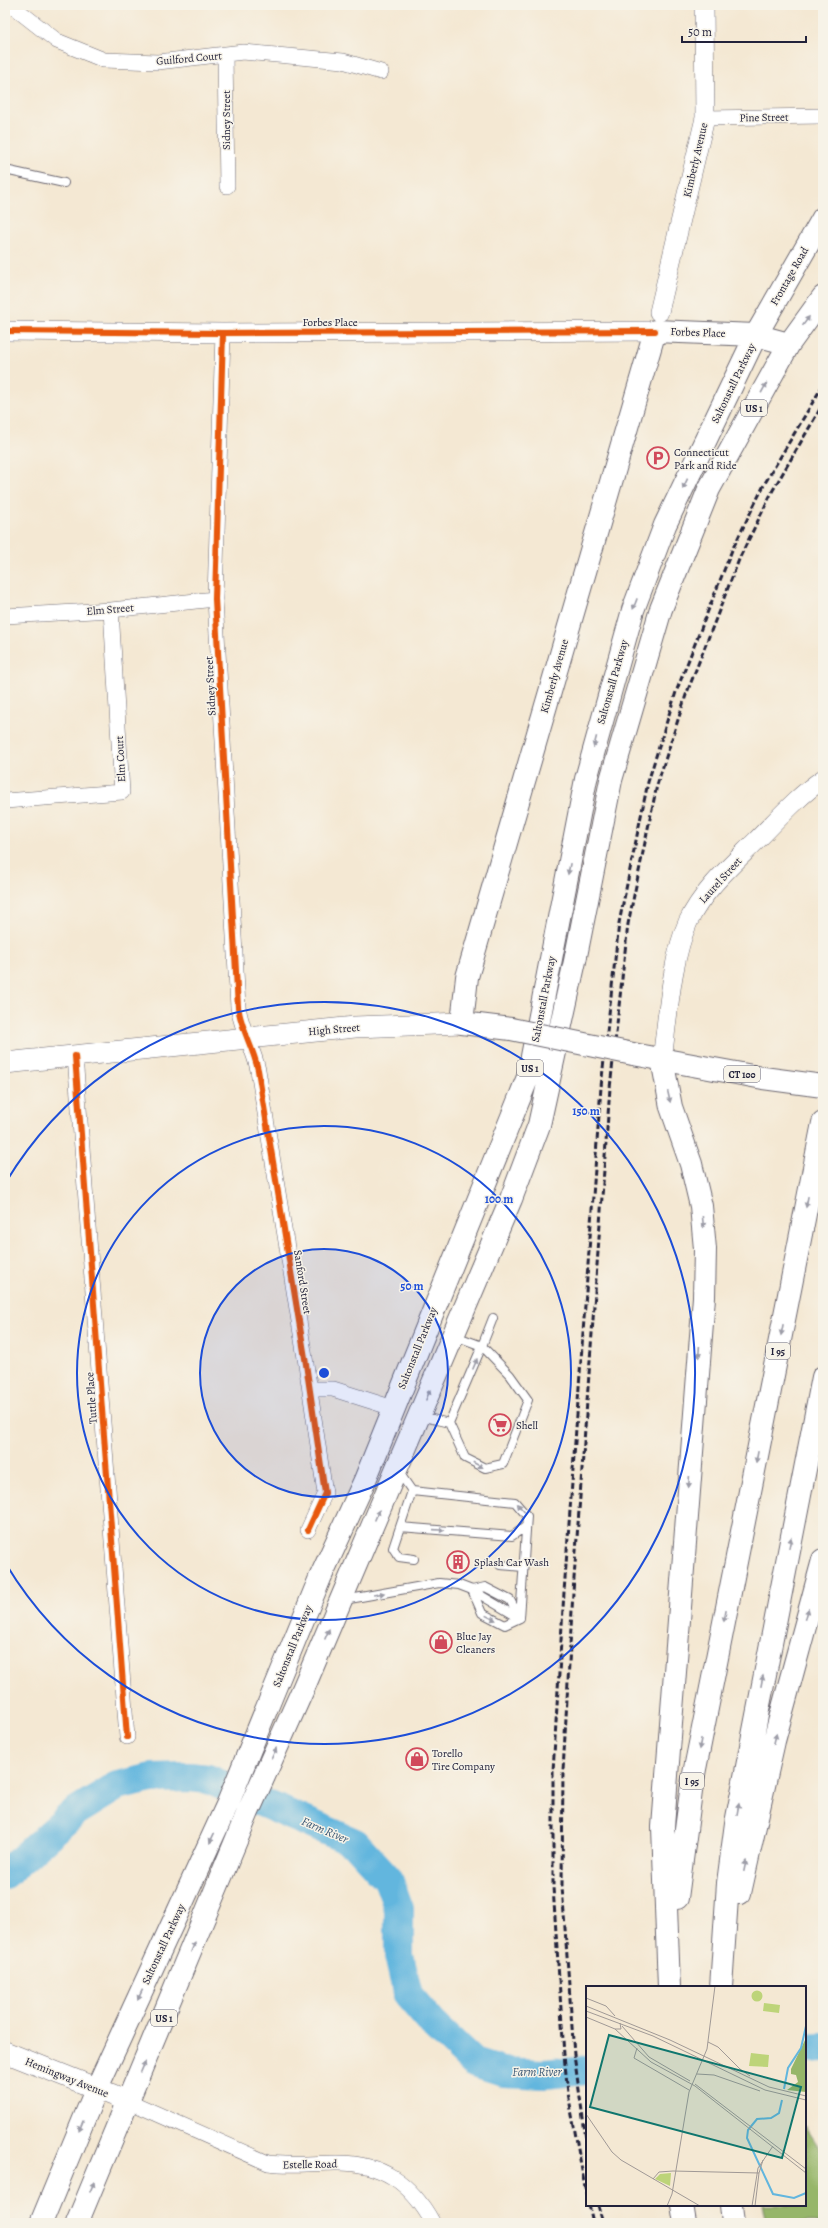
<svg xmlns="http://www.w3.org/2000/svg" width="828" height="2228" viewBox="0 0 828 2228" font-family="Alegreya,serif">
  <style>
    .forest { fill: #96b669; stroke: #5c6c52 }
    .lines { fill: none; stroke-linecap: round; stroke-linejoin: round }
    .river { stroke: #62b6de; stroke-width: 30 }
    .service-casing { stroke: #6c6770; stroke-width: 10 }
    .minor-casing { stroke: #6c6770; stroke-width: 16 }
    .tertiary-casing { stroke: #6c6770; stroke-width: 20 }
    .secondary-casing { stroke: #6c6770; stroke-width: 22 }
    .primary-casing { stroke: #6c6770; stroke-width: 24 }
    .motorway-casing { stroke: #6c6770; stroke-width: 24 }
    .service { stroke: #fff; stroke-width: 8 }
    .minor { stroke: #fff; stroke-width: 15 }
    .tertiary { stroke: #fff; stroke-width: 19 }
    .secondary { stroke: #fff; stroke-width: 21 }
    .primary { stroke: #fff; stroke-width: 22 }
    .motorway { stroke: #fff; stroke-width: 22 }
    .rail { stroke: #22223b; stroke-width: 3; stroke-dasharray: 6 3; stroke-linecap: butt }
    .primary-bridge-casing { stroke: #6c6770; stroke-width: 24; stroke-linecap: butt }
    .primary-bridge { stroke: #fff; stroke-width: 22 }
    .cycleway-casing { stroke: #f7f3e8; stroke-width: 8 }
    .cycleway { stroke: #e8590c; stroke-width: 6 }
    .oneway { fill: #9c9ca7 }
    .ring { fill: none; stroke: #1d4ed8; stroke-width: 2 }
    .labels { text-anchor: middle; stroke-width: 3; stroke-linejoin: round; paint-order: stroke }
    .shield { fill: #f7f3e8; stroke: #62616f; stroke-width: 1 }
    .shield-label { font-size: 10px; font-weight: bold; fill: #22223b }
    .street-label { font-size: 11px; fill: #22223b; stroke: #f7f3e8 }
    .poi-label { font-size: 11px; fill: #22223b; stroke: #f7f3e8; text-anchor: start }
    .water-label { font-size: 12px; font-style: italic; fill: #385674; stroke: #f7f3e8 }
    .inset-river { fill: none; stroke: #62b6de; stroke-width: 2 }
    .inset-road { fill: none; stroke: #a09996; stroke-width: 1 }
    .view { fill: #0f766e; fill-opacity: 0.15; stroke: #0f766e; stroke-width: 2 }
    .inset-edge { fill: none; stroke: #22223b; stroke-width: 2 }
    .centre { fill: #1d4ed8; stroke: #f7f3e8; stroke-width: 2 }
    .ring-label { font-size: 12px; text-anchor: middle; font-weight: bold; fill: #1d4ed8; stroke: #f7f3e8; stroke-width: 3; stroke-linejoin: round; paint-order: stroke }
  </style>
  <rect width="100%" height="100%" fill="#f7f3e8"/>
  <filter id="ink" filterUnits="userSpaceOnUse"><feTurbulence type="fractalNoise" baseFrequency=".025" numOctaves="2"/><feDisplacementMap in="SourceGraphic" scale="8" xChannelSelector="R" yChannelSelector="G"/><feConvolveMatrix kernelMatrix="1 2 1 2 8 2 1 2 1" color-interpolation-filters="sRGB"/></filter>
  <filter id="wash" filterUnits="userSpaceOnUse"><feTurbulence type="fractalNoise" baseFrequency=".012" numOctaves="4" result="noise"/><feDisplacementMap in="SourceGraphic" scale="16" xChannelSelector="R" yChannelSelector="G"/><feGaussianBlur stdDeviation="0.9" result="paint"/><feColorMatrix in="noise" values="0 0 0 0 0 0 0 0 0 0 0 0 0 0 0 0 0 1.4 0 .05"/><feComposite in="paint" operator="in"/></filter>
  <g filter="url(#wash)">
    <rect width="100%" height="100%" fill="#f4e8d3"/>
    <path class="forest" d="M805,2126L823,2153V2223H766L762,2205H805Z"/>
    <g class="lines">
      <path class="river" d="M5,1874L75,1812L117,1786L152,1778L189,1777L208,1779L355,1843L388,1879L399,1909V1956L408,1995L432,2023L474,2063L503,2072L544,2074L587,2070
        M805,2048L823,2047"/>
    </g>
  </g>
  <g filter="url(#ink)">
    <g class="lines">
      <g class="service-casing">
        <path id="service" d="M5,170L64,183
          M420,1416L449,1423L482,1346L455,1336
          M449,1423L465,1458L485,1468L503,1464L528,1400L510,1375L482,1346L493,1318
          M412,1491L393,1548L399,1557L414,1559
          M400,1527L512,1536L525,1527
          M500,1565L523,1567
          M472,1590L485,1587L510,1600L520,1618
          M472,1590L519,1618
          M344,1600L439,1583L459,1585L472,1590L482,1613L505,1625L520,1618L527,1516L515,1502L412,1491L398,1471"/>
      </g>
      <g class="minor-casing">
        <path id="minor" d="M11,5L57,41L104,60L158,62L243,52L343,61L381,72
          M225,55L227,186
          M705,118L823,116
          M223,333L215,599L238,1007C242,1032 253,1046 258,1070L306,1364L325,1493L308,1530
          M5,616L111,610L215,599
          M5,801L122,792L111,610
          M75,1056L127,1737
          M310,1389H333L393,1408
          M128,2101L268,2163C291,2166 312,2163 335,2163C382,2162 411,2183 433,2223"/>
      </g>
      <g class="tertiary-casing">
        <path id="tertiary" d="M659,312L705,118L704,5
          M5,331L223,333L655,331
          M662,1059C668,1018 671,960 688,922C703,890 732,865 756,841C777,820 798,796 823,779"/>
      </g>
      <g class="secondary-casing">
        <path id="secondary" d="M5,1063L355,1027L462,1023
          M5,2052L128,2101"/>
      </g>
      <g class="primary-casing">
        <path id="primary" d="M511,1029L462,1023L467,977L655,331L756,335L789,344
          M633,1054L763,1078L823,1086
          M41,2223L96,2090L228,1803L320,1578L365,1480L528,1077L586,779L633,610L665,525L756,335L823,218
          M77,2223L248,1812L304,1687L511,1199L539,1125L575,961L611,780L661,609L709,489L789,344L823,297"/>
      </g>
      <g class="motorway-casing">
        <path id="motorway" d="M662,1059L671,1107L691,1164L701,1206L705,1249L704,1297L663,1827L669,1987
          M740,1893L774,1741L823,1560
          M677,1898L692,1784L823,1123
          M721,1987L728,1883L736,1823L823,1377
          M682,2205L685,2223
          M731,2205L733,2223"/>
      </g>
      <use href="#service" class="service"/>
      <use href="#minor" class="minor"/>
      <use href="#tertiary" class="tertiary"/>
      <use href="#secondary" class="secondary"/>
      <use href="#primary" class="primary"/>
      <use href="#motorway" class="motorway"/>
      <path class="rail" d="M587,2146L574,2055L562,1886L563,1771L573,1592L610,1088L628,924L657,785L686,695L740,557L773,490L823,404
        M587,2198L568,2093L564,2055L553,1887V1771L564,1592L601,1087L619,923L648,782L676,692L732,550L765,483L823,385
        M589,2205L593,2223
        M598,2205L603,2223"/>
      <g class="primary-bridge-casing">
        <path id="primary-bridge" d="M511,1029L633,1054"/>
      </g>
      <use href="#primary-bridge" class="primary-bridge"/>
      <g class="cycleway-casing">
        <path id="cycleway" d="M5,331L223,333L655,331
          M223,333L215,599L238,1007C242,1032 253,1046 258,1070L306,1364L325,1493L308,1530
          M75,1056L127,1737"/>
      </g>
      <use href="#cycleway" class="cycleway"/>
    </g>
    <defs><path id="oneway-solid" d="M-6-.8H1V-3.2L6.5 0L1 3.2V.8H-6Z"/></defs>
    <g class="oneway">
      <use href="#oneway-solid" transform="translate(806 321) rotate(-54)"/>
      <use href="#oneway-solid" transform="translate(764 388) rotate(-61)"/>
      <use href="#oneway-solid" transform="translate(685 484) rotate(115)"/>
      <use href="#oneway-solid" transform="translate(635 604) rotate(111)"/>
      <use href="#oneway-solid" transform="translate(595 742) rotate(105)"/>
      <use href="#oneway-solid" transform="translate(569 869) rotate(101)"/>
      <use href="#oneway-solid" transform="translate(669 1097) rotate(77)"/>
      <use href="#oneway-solid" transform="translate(807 1202) rotate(101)"/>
      <use href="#oneway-solid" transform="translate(703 1222) rotate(84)"/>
      <use href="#oneway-solid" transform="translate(782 1330) rotate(101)"/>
      <use href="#oneway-solid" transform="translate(699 1352) rotate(94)"/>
      <use href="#oneway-solid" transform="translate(475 1364) rotate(-67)"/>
      <use href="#oneway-solid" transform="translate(428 1395) rotate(-67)"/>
      <use href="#oneway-solid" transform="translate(757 1457) rotate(101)"/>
      <use href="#oneway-solid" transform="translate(478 1465) rotate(28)"/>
      <use href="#oneway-solid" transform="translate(689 1482) rotate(94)"/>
      <use href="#oneway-solid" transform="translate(521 1508) rotate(-131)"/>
      <use href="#oneway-solid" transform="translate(377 1515) rotate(-67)"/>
      <use href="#oneway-solid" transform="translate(439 1530) rotate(4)"/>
      <use href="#oneway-solid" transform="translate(790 1543) rotate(-79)"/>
      <use href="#oneway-solid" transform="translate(379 1594) rotate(-10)"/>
      <use href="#oneway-solid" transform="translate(807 1614) rotate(-75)"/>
      <use href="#oneway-solid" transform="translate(725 1616) rotate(101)"/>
      <use href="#oneway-solid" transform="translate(491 1618) rotate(26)"/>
      <use href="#oneway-solid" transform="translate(327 1634) rotate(-67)"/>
      <use href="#oneway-solid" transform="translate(762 1681) rotate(-79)"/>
      <use href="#oneway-solid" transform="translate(775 1739) rotate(-76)"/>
      <use href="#oneway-solid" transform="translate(700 1744) rotate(101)"/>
      <use href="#oneway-solid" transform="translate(274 1753) rotate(-66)"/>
      <use href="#oneway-solid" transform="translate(738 1809) rotate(-80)"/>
      <use href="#oneway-solid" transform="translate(212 1838) rotate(115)"/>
      <use href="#oneway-solid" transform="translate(745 1866) rotate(-78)"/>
      <use href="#oneway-solid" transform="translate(193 1947) rotate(-68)"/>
      <use href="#oneway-solid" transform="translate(140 1995) rotate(115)"/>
      <use href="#oneway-solid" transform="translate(143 2067) rotate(-67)"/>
      <use href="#oneway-solid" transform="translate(81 2126) rotate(112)"/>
      <use href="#oneway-solid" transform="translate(92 2187) rotate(-67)"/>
    </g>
  </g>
  <circle cx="324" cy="1373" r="124" fill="#1d4ed8" fill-opacity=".12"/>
  <g class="ring">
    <circle cx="324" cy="1373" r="124"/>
    <circle cx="324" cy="1373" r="247"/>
    <path d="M6 1182A371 371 0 1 1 6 1564"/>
  </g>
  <defs>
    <g id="parking-ring" transform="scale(1.15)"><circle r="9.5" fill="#f7f3e8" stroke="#d1495b" stroke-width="1.5"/><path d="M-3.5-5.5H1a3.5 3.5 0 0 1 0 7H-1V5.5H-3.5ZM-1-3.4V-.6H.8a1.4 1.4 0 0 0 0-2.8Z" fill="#d1495b"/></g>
    <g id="supermarket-ring" transform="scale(1.15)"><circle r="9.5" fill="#f7f3e8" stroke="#d1495b" stroke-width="1.5"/><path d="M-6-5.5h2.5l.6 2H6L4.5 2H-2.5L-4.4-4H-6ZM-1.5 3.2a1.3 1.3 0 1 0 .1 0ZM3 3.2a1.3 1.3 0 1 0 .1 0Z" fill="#d1495b"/></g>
    <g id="building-ring" transform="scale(1.15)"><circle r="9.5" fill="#f7f3e8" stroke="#d1495b" stroke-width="1.5"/><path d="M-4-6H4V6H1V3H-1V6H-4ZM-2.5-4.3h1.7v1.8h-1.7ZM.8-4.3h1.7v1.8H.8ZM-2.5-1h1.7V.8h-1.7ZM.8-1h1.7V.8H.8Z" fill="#d1495b"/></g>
    <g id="shop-ring" transform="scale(1.15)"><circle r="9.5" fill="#f7f3e8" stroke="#d1495b" stroke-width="1.5"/><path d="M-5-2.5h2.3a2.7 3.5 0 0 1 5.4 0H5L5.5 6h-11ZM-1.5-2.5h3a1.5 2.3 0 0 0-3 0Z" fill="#d1495b"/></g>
  </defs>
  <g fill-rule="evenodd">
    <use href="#parking-ring" x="658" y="458"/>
    <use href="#supermarket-ring" x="500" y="1425"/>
    <use href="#building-ring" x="458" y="1562"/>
    <use href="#shop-ring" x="441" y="1642"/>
    <use href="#shop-ring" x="417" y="1759"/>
  </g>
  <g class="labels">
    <g class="shield">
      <rect x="741" y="400" width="26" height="16" rx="3"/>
      <rect x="517" y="1060" width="26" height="16" rx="3"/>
      <rect x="724" y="1066" width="36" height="16" rx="3"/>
      <rect x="766" y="1343" width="24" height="16" rx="3"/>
      <rect x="680" y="1773" width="24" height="16" rx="3"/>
      <rect x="151" y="2010" width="26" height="16" rx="3"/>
    </g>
    <g class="shield-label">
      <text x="754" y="412">US 1</text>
      <text x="530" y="1072">US 1</text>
      <text x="742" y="1078">CT 100</text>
      <text x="778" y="1355">I 95</text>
      <text x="692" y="1785">I 95</text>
      <text x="164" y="2022">US 1</text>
    </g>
    <g class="street-label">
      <text transform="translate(189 58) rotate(-5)" y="4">Guilford Court</text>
      <text transform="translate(764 117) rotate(-1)" y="4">Pine Street</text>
      <text transform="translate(226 120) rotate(-90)" y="4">Sidney Street</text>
      <text transform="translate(695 160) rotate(-77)" y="4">Kimberly Avenue</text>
      <text transform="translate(789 276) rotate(-60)" y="4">Frontage Road</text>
      <text x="330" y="326">Forbes Place</text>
      <text transform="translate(698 332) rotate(2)" y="4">Forbes Place</text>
      <text transform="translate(733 383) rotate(-64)" y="4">Saltonstall Parkway</text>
      <text transform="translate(110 609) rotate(-5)" y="4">Elm Street</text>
      <text transform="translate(554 676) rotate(-74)" y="4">Kimberly Avenue</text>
      <text transform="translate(612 682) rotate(-74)" y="4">Saltonstall Parkway</text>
      <text transform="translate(210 686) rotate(-93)" y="4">Sidney Street</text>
      <text transform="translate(120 759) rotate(-93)" y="4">Elm Court</text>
      <text transform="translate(720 880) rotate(-48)" y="4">Laurel Street</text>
      <text transform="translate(543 999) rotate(-79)" y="4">Saltonstall Parkway</text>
      <text transform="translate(334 1029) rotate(-5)" y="4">High Street</text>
      <text transform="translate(303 1282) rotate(81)" y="4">Sanford Street</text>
      <text transform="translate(417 1348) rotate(-68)" y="4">Saltonstall Parkway</text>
      <text transform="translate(91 1398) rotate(-94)" y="4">Tuttle Place</text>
      <text transform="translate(292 1646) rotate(-68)" y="4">Saltonstall Parkway</text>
      <text transform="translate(163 1944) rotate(-65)" y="4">Saltonstall Parkway</text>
      <text transform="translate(67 2077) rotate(22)" y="4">Hemingway Avenue</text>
      <text transform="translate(310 2164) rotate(-1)" y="4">Estelle Road</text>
    </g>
    <g class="poi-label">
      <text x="674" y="456">Connecticut<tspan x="674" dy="13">Park and Ride</tspan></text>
      <text x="516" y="1429">Shell</text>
      <text x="474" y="1566">Splash Car Wash</text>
      <text x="456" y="1640">Blue Jay<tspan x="456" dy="13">Cleaners</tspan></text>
      <text x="432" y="1757">Torello<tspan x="432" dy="13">Tire Company</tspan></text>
    </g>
    <g class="water-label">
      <text transform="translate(325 1830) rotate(23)" y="4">Farm River</text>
      <text x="537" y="2076">Farm River</text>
    </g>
  </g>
  <g transform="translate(586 1986)">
    <rect width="220" height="220" fill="#f4e8d3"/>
    <path d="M165.5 10a5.5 5.5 0 1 1 11 0a5.5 5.5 0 1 1-11 0ZM178,17L194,19L193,27L177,25ZM165,67L183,69L182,81L163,80ZM85,187L84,200L69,193L74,188Z" fill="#bdd479"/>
    <path d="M220,52V106L201,104L212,96L210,89L205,88V83Z" fill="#96b669"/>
    <path class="inset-river" d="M198,103L202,82L215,62L220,40M196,114L193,127L185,132L171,133L162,144L161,152L187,208L208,212L220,207"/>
    <path class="inset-road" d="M0,12L20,20L29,30M0,20L84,54L183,101L220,110M0,25L67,50L179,104L220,114M0,31L29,43H35L34,37M36,40L63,71L104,95M29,43L65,76L109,100L220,187M122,56L132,61L154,83L164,90M51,62L48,72L103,104M111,88L128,89L174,105M109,98L220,183M0,128L26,166L35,174L114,220M67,193L73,186L87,185L173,187M81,220L86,208L103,106L121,63L129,0M166,220L172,182L187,160M169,220L173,187L177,174"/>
    <path class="view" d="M23,49L215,101L196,172L4,121Z"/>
    <rect width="220" height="220" class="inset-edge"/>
  </g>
  <circle cx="324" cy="1373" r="6" class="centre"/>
  <g class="ring-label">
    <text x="586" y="1115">150 m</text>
    <text x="499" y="1203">100 m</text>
    <text x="412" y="1290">50 m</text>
  </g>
  <rect width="828" height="2228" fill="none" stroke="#f7f3e8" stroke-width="20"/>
  <path d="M682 36v6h124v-6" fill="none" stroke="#22223b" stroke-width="2"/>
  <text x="688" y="36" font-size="12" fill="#22223b" stroke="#f7f3e8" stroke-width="3" paint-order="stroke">50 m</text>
</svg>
